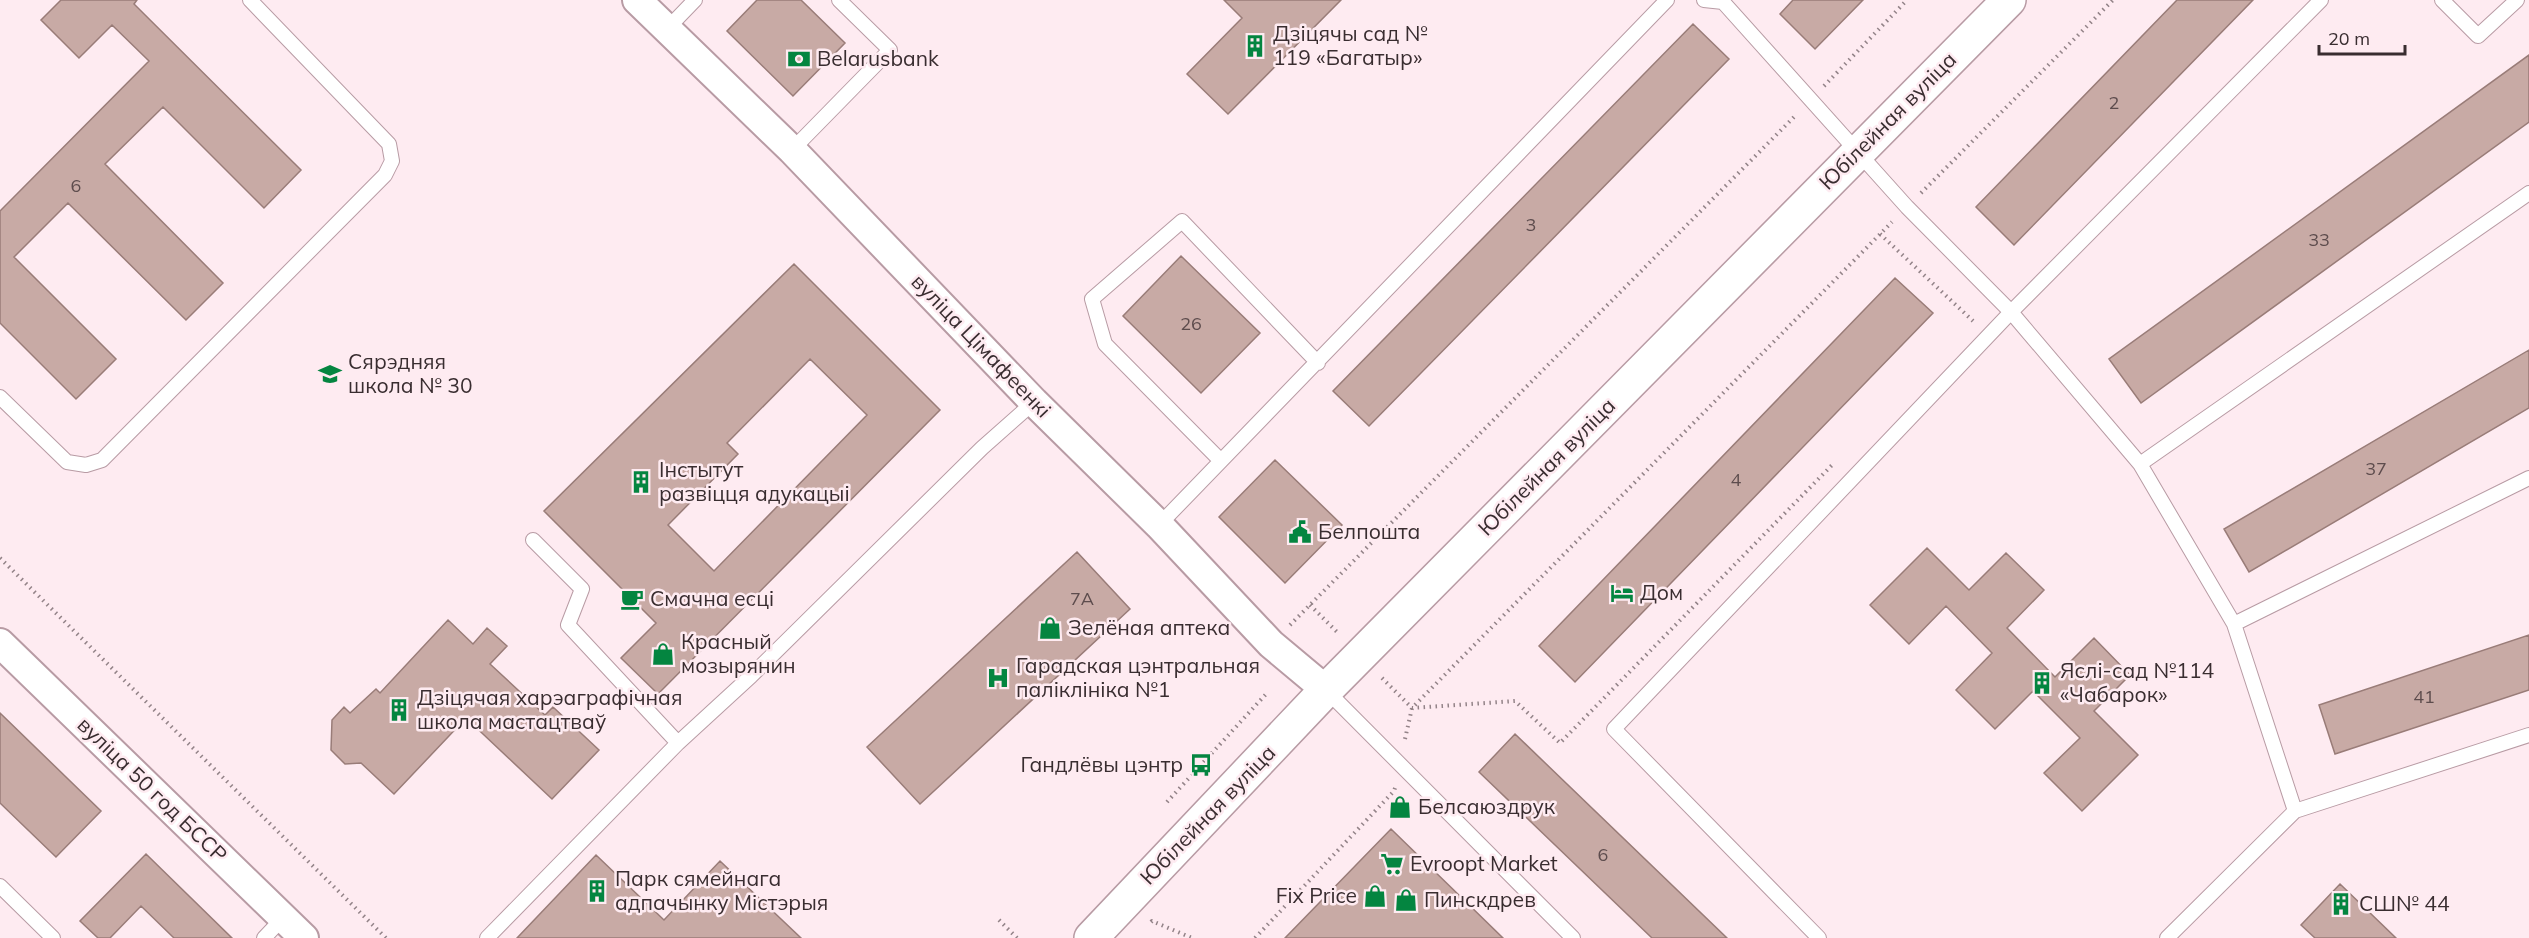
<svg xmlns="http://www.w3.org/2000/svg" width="2529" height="938" viewBox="0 0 2529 938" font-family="Mulish,sans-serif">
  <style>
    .building { fill: #c8aaa5; stroke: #997c78; stroke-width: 1.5; fill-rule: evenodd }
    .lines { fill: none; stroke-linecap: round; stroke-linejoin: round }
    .lane-casing { stroke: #b89ba4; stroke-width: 16 }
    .street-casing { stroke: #b89ba4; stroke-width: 32 }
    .secondary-casing { stroke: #b89ba4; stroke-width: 36 }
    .path { stroke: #938388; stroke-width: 4; stroke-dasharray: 1.5 4.5; stroke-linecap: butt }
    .lane { stroke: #fff; stroke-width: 14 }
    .street { stroke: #fff; stroke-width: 28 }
    .secondary { stroke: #fff; stroke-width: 33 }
    .labels { text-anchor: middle; stroke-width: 5; stroke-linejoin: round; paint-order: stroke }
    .number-label { font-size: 18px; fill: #5d4c4d }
    .poi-label { font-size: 21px; fill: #392d30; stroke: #feebf1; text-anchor: start }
    .street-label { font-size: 21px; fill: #392d30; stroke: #feebf1 }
  </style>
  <rect width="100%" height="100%" fill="#feebf1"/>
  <path class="building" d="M61,0H137L134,4L301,170L264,208L163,107L105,164L223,283L186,320L68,203L14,257L116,359L76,399L0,323V211L149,61L112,25L79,58L41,20Z
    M757,0H801L845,43L793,96L727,31Z
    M1224,0H1341L1228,114L1187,74L1242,18Z
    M1793,0H1863L1815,49L1780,14Z
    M2177,0H2253L2014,245L1976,207Z
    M1693,24L1729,59L1369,426L1333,391Z
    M2529,55V122L2141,403L2109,359Z
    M1181,256L1260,333L1201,393L1123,316Z
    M794,264L940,410L658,694L621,658L656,623L544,511ZM810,359L867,415L714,571L668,525L738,454L727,443Z
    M1895,278L1933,313L1575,682L1539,646Z
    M2529,350V408L2249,572L2224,529Z
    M1275,460L1342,525L1285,583L1219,517Z
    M1927,548L1969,590L2006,553L2044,590L2007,628L2055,677L2094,638L2130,675L2094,711L2138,755L2082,811L2044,773L2080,738L2033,691L1995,729L1956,690L1992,653L1946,606L1909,644L1870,605Z
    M1077,552L1130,609L920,804L867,747Z
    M448,620L473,644L487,628L507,646L490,664L545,715L553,707L599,750L552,799L466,718L394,794L361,763L345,764L331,750L332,720L344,707L350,713L376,689L380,693Z
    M2529,635V690L2335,754L2319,705Z
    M0,713L101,811L56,857L0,803Z
    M1515,734L1727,938H1652L1479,772Z
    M1391,829L1464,900L1503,938H1285Z
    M146,854L232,938H174L141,906L110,938H98L80,921Z
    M596,855L664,920L720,861L801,938H517Z
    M2340,884L2396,938H2315L2301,925Z"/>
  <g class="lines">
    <g class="lane-casing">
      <path id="lane" d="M1704,0L1723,2L1907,207L2011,312L2140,464L2234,624L2295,811
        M2442,0L2478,36L2517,0
        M667,29L695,0
        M792,150L890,50L839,0
        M0,397L67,462L86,465L102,460L385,175L392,161L389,144L250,0
        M1221,461L1105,344L1092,299L1182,221L1318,363
        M2140,464L2529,193
        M1159,525L1667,0
        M533,540L582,589L568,625L678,743
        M2234,624L2529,478
        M1326,690L1573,938
        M0,886L53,938
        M264,938L283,918
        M487,938L678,743L751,676L982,448L1034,402
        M1819,938L1614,729L2011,312L2321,0
        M2167,938L2295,811L2529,735"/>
    </g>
    <g class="street-casing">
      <path id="street" d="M637,0L792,150L1034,402L1159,525L1271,644L1326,690
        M0,643L304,938"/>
    </g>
    <g class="secondary-casing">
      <path id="secondary" d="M1091,938L1326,690L2009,0"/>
    </g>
    <path class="path" d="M1824,86L1907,0
      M1921,193L2113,0
      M1880,234L1973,321
      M0,558L386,938
      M1310,605L1337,632
      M1290,625L1796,115
      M1382,678L1412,708L1515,701L1560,743L1834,463
      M1405,739L1412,708L1892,222
      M1167,802L1267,693
      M999,920L1017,938
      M1151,922L1152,921L1192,938
      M1255,938L1394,791L1395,788"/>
    <use href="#lane" class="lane"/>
    <use href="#street" class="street"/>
    <use href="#secondary" class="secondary"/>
  </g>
  <defs>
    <g id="building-bare" transform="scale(1.8)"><path d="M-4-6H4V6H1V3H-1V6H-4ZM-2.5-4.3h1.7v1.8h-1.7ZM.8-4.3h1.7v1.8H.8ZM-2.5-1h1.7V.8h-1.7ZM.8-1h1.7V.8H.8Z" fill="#048540" stroke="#feebf1" stroke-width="2.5" paint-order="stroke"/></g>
    <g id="bank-bare" transform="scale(1.8)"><path d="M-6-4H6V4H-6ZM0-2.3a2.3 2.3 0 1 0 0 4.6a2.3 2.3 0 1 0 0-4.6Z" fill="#048540" stroke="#feebf1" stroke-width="2.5" paint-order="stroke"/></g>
    <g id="school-bare" transform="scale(1.8)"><path d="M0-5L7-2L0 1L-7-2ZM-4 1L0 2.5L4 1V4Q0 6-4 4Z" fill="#048540" stroke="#feebf1" stroke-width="2.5" paint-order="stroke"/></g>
    <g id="civic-bare" transform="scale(1.8)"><path d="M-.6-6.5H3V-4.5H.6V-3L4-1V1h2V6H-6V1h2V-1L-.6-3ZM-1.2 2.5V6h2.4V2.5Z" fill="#048540" stroke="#feebf1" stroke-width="2.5" paint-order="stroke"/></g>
    <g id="hotel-bare" transform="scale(1.8)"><path d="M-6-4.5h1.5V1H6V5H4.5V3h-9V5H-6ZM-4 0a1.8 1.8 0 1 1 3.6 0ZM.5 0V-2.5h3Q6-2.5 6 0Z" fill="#048540" stroke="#feebf1" stroke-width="2.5" paint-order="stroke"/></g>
    <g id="cafe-bare" transform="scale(1.8)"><path d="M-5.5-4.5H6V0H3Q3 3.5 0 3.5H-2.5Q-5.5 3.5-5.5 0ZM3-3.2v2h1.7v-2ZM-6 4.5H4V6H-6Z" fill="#048540" stroke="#feebf1" stroke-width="2.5" paint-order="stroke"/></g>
    <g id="shop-bare" transform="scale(1.8)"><path d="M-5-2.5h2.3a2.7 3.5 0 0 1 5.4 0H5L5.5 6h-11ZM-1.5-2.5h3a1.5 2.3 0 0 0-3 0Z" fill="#048540" stroke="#feebf1" stroke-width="2.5" paint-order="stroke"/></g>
    <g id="hospital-bare" transform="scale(1.8)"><path d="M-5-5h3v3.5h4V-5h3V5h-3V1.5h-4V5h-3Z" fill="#048540" stroke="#feebf1" stroke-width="2.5" paint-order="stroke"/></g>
    <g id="bus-bare" transform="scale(1.8)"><path d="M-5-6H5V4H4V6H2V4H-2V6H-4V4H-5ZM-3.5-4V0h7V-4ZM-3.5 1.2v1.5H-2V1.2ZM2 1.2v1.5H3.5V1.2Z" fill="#048540" stroke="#feebf1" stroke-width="2.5" paint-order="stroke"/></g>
    <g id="supermarket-bare" transform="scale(1.8)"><path d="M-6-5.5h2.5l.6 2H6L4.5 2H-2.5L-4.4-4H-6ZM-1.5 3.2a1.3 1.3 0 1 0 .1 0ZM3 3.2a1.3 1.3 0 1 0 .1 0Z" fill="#048540" stroke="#feebf1" stroke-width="2.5" paint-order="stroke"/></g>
  </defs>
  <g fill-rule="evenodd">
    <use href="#building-bare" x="1255" y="46"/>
    <use href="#bank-bare" x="799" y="59"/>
    <use href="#school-bare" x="330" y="374"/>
    <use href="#building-bare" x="641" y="482"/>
    <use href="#civic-bare" x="1300" y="532"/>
    <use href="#hotel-bare" x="1622" y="593"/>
    <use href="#cafe-bare" x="632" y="599"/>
    <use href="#shop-bare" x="1050" y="628"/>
    <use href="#shop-bare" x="663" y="654"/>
    <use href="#hospital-bare" x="998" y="678"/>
    <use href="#building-bare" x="2042" y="683"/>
    <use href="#building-bare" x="399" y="710"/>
    <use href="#bus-bare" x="1201" y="765"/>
    <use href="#shop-bare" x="1400" y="807"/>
    <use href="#supermarket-bare" x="1392" y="864"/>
    <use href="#building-bare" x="597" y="891"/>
    <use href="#shop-bare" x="1375" y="896"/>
    <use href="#shop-bare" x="1406" y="900"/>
    <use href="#building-bare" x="2341" y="904"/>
  </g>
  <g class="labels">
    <g class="number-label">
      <text x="2114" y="109">2</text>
      <text x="76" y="192">6</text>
      <text x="1531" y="231">3</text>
      <text x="2319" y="246">33</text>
      <text x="1191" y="330">26</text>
      <text x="2376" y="475">37</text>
      <text x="1736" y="486">4</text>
      <text x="1082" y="605">7А</text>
      <text x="2424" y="703">41</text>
      <text x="1603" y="861">6</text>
    </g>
    <g class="poi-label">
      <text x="1273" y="41">Дзіцячы сад №<tspan x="1273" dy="24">119 «Багатыр»</tspan></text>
      <text x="817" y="66">Belarusbank</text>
      <text x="348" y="369">Сярэдняя<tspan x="348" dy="24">школа № 30</tspan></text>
      <text x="659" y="477">Інстытут<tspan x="659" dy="24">развіцця адукацыі</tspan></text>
      <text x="1318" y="539">Белпошта</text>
      <text x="1640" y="600">Дом</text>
      <text x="650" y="606">Смачна есцi</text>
      <text x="1068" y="635">Зелёная аптека</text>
      <text x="681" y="649">Красный<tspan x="681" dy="24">мозырянин</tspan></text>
      <text x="1016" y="673">Гарадская цэнтральная<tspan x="1016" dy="24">паліклініка №1</tspan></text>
      <text x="2060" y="678">Яслі-сад №114<tspan x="2060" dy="24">«Чабарок»</tspan></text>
      <text x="417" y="705">Дзіцячая харэаграфічная<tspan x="417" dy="24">школа мастацтваў</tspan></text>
      <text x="1183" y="772" text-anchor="end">Гандлёвы цэнтр</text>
      <text x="1418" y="814">Белсаюздрук</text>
      <text x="1410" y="871">Evroopt Market</text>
      <text x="615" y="886">Парк сямейнага<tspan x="615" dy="24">адпачынку Містэрыя</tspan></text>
      <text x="1357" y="903" text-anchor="end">Fix Price</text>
      <text x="1424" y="907">Пинскдрев</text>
      <text x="2359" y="911">СШ№ 44</text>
    </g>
    <g class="street-label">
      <text transform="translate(1888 121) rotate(-45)" y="7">Юбілейная вуліца</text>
      <text transform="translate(981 346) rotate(46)" y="7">вуліца Цімафеенкі</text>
      <text transform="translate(1547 467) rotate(-45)" y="7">Юбілейная вуліца</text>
      <text transform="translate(152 790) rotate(44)" y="7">вуліца 50 год БССР</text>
      <text transform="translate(1208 815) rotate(-46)" y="7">Юбілейная вуліца</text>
    </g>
  </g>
  <path d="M2319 45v9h86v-9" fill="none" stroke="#392d30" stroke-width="3"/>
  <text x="2328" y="45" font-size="18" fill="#392d30" stroke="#feebf1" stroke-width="4.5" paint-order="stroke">20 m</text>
</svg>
